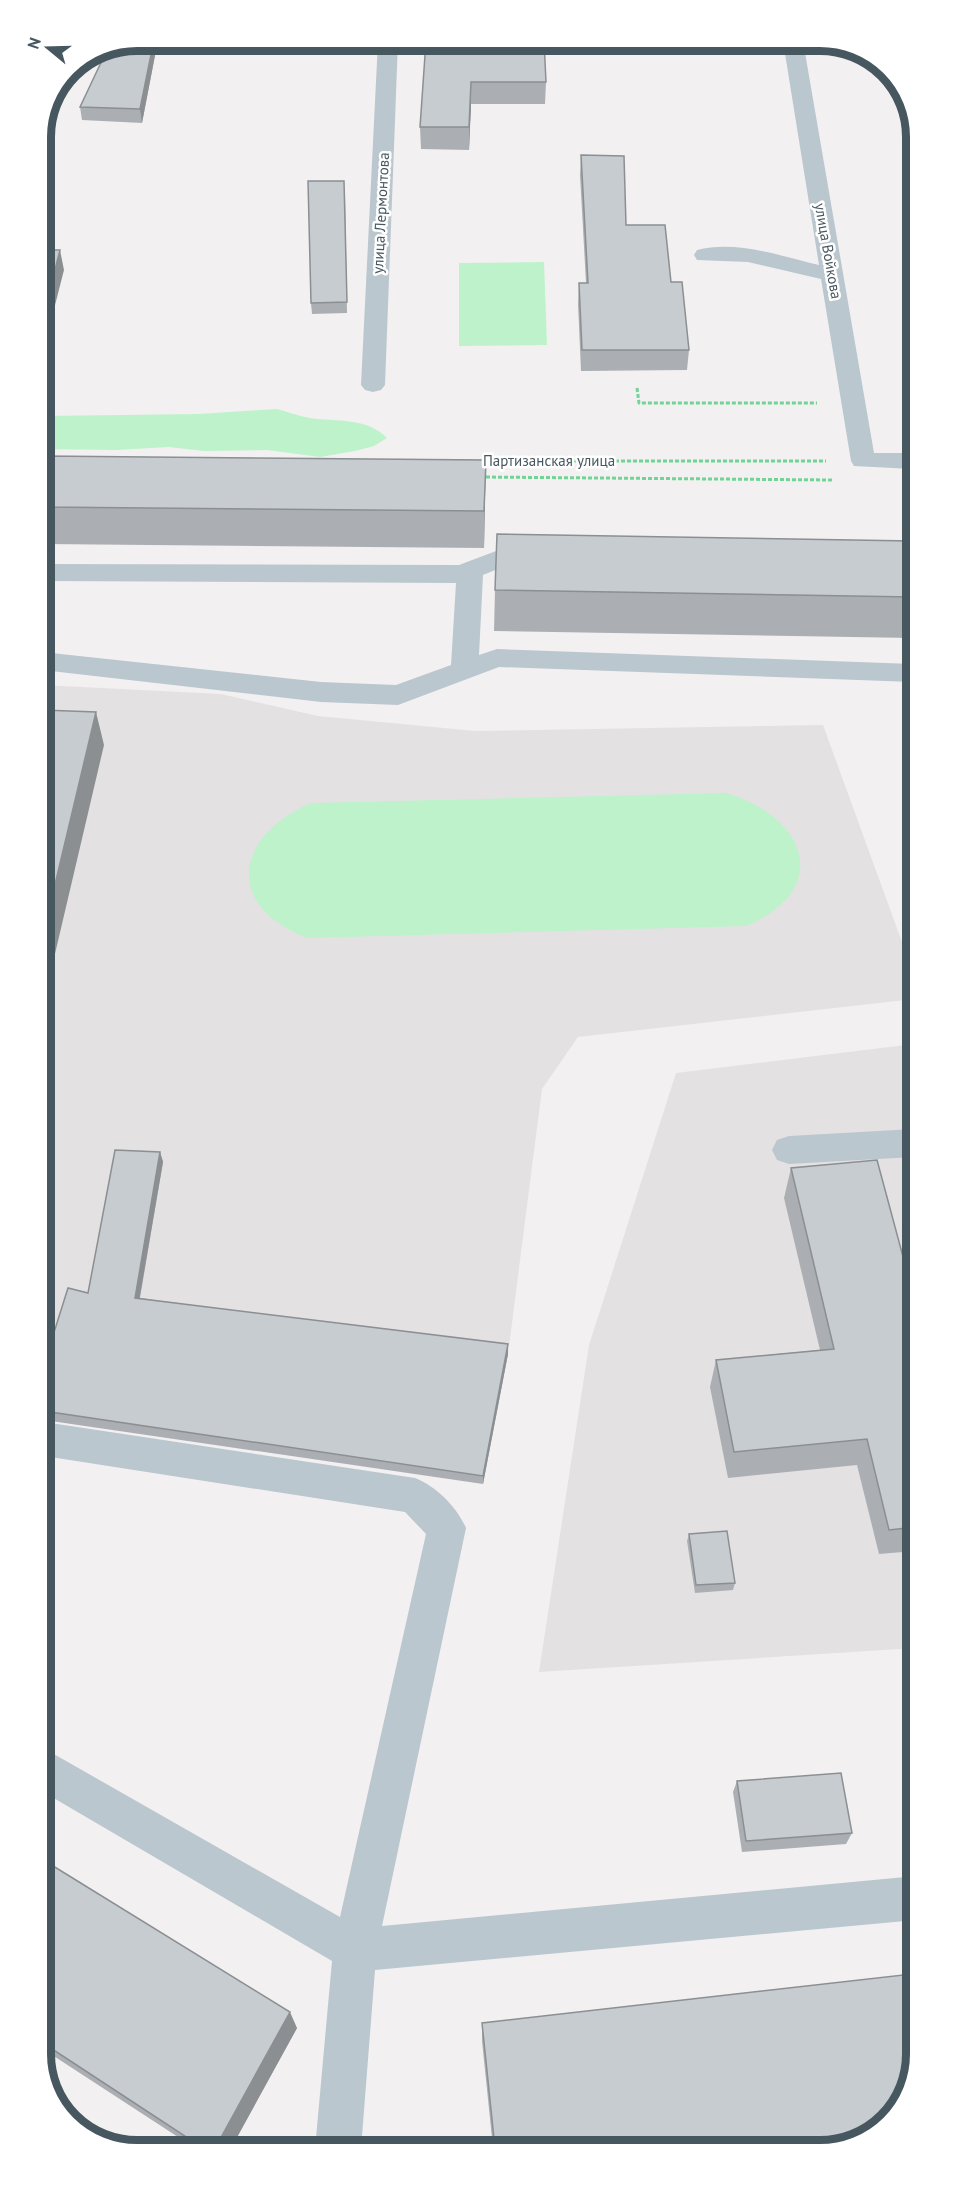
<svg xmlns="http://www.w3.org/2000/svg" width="957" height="2191" viewBox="0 0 957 2191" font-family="'PT Sans',sans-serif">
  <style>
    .education { fill: #e4e1e3 }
    .green { fill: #bdf2cb }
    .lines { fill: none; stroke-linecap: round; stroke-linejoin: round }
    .path { stroke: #72d397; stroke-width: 3; stroke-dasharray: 4 2; stroke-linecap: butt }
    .minor { fill: #bbc7ce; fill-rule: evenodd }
    .wall { fill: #abafb3 }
    .shaded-wall { fill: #8b8f92 }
    .building { fill: #c7ccd0; stroke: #8b8f92; stroke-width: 1.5 }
    .labels { text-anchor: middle; stroke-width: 5; stroke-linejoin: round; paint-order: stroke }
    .far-street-label { font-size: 15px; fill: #47575f; stroke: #fff }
    .rim { fill: none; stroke: #47575f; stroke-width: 8 }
  </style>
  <rect width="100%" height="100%" fill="#f3f0f1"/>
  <path class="education" d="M42,685L221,694L318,716L475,731L823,725L914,975V999L578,1037L542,1089L508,1354H44Z
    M914,1044L915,1648L539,1672L589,1345L676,1073Z"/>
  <path class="green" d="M544,262L547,345L459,346V263Z
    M277,409C288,412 299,416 310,418C337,422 366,417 387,438L374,446L355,451L320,457L267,450L204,451L169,447L116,450L42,449L41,416L199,414Z
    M726,793C805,816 835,888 746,926L307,938C223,905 235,836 311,803Z"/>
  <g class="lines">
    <path class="path" d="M637,388L639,403H817
      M483,461H826
      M480,477L833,480"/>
    <path class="minor" d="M378,41H398L385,385L381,390L373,392L365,390L361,385Z
      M783,41H803L874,453H912V469L854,466L851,461L821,279L748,262L697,260L694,255L697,250C737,240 780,256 819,265Z
      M536,536L545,538L549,544L545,550L483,575L479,655L497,649L913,664V682L499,667L398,705L321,702L42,670V652L321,682L396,685L451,665L456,583L42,581V564L459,565Z
      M914,1129V1157L789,1164L777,1160L772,1150L777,1140L789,1136Z
      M44,1422L415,1478C436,1486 457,1507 466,1528L382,1926L916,1876V1920L375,1970L361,2149H315L332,1961L45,1793V1749L340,1917L426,1534L405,1512L44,1456Z"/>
  </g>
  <path class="wall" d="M333,41H378L375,51H334Z
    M400,41H544L546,82L545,104H471L469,150L421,149L420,127L426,50H400Z
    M157,45L142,123L82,120L80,107Z
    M581,155L626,225L671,282L689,350L687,370L581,371L578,304L579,283H586L580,175Z
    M345,191L347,313L312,314L311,303Z
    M42,456L485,497L484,548L42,544Z
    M912,541L913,638L494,631L495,590Z
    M160,1152L163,1162L140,1298L508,1354L483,1484L44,1420V1364L88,1293Z
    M791,1168L912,1290H914L915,1551L879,1554L857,1465L728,1478L710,1387L716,1360L820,1350L784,1198Z
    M689,1534L735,1583L733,1590L695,1593L687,1541Z
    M737,1781L852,1833L846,1844L742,1852L733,1792Z
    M45,1861L297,2028L230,2150H198L46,2051Z
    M482,2023L852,2145L493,2148L482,2041Z"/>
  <path class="shaded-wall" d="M154,40H158L157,45L142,123L140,109Z
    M375,41H378L375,51Z
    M471,82V104L469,150V127Z
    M60,250L64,270L41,360V324Z
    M486,460L485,497L484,548V511Z
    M96,712L104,745L43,1005V935Z
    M160,1152L163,1162L138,1307L135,1298Z
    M508,1344V1354L483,1484V1476Z
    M290,2012L297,2028L230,2150H214Z"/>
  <path class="building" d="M136,40H154L140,109L80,107L105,54Z
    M426,41H544L546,82H471L469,127H420Z
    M581,155L624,156L626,225H665L671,282H682L689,350H582L579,283H588Z
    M308,181H344L347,302L311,303Z
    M41,250H60L41,324Z
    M42,456L486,460L484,511L42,507Z
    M497,534L912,541L913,597L495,590Z
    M42,710L96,712L43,935Z
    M115,1150L160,1152L135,1298L508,1344L483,1476L44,1411V1364L68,1288L88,1293Z
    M877,1160L912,1290H914L915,1527L889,1530L867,1439L734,1452L716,1360L834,1349L791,1168Z
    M727,1531L735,1583L696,1585L689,1534Z
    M841,1773L852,1833L746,1841L737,1781Z
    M45,1861L290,2012L214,2150H206L46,2045Z
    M912,1974L916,1995V2055L900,2108L852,2145L495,2148L482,2023Z"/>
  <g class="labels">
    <g class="far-street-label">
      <text transform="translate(381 213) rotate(-87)" y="5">улица Лермонтова</text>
      <text transform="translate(828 251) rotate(80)" y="5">улица Войкова</text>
      <text x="549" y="466">Партизанская улица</text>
    </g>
  </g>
  <path d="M0 0H957V2191H0ZM137 51H820A86 86 0 0 1 906 137V2054A86 86 0 0 1 820 2140H137A86 86 0 0 1 51 2054V137A86 86 0 0 1 137 51Z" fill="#fff" fill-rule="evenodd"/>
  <path class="rim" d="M137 51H820A86 86 0 0 1 906 137V2054A86 86 0 0 1 820 2140H137A86 86 0 0 1 51 2054V137A86 86 0 0 1 137 51Z"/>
  <g transform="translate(48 48) rotate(289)" stroke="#ffffff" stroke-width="4.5" paint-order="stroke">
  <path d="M0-4.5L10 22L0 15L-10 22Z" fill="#47575f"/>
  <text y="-9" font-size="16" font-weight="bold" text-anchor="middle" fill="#47575f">N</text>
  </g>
</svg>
